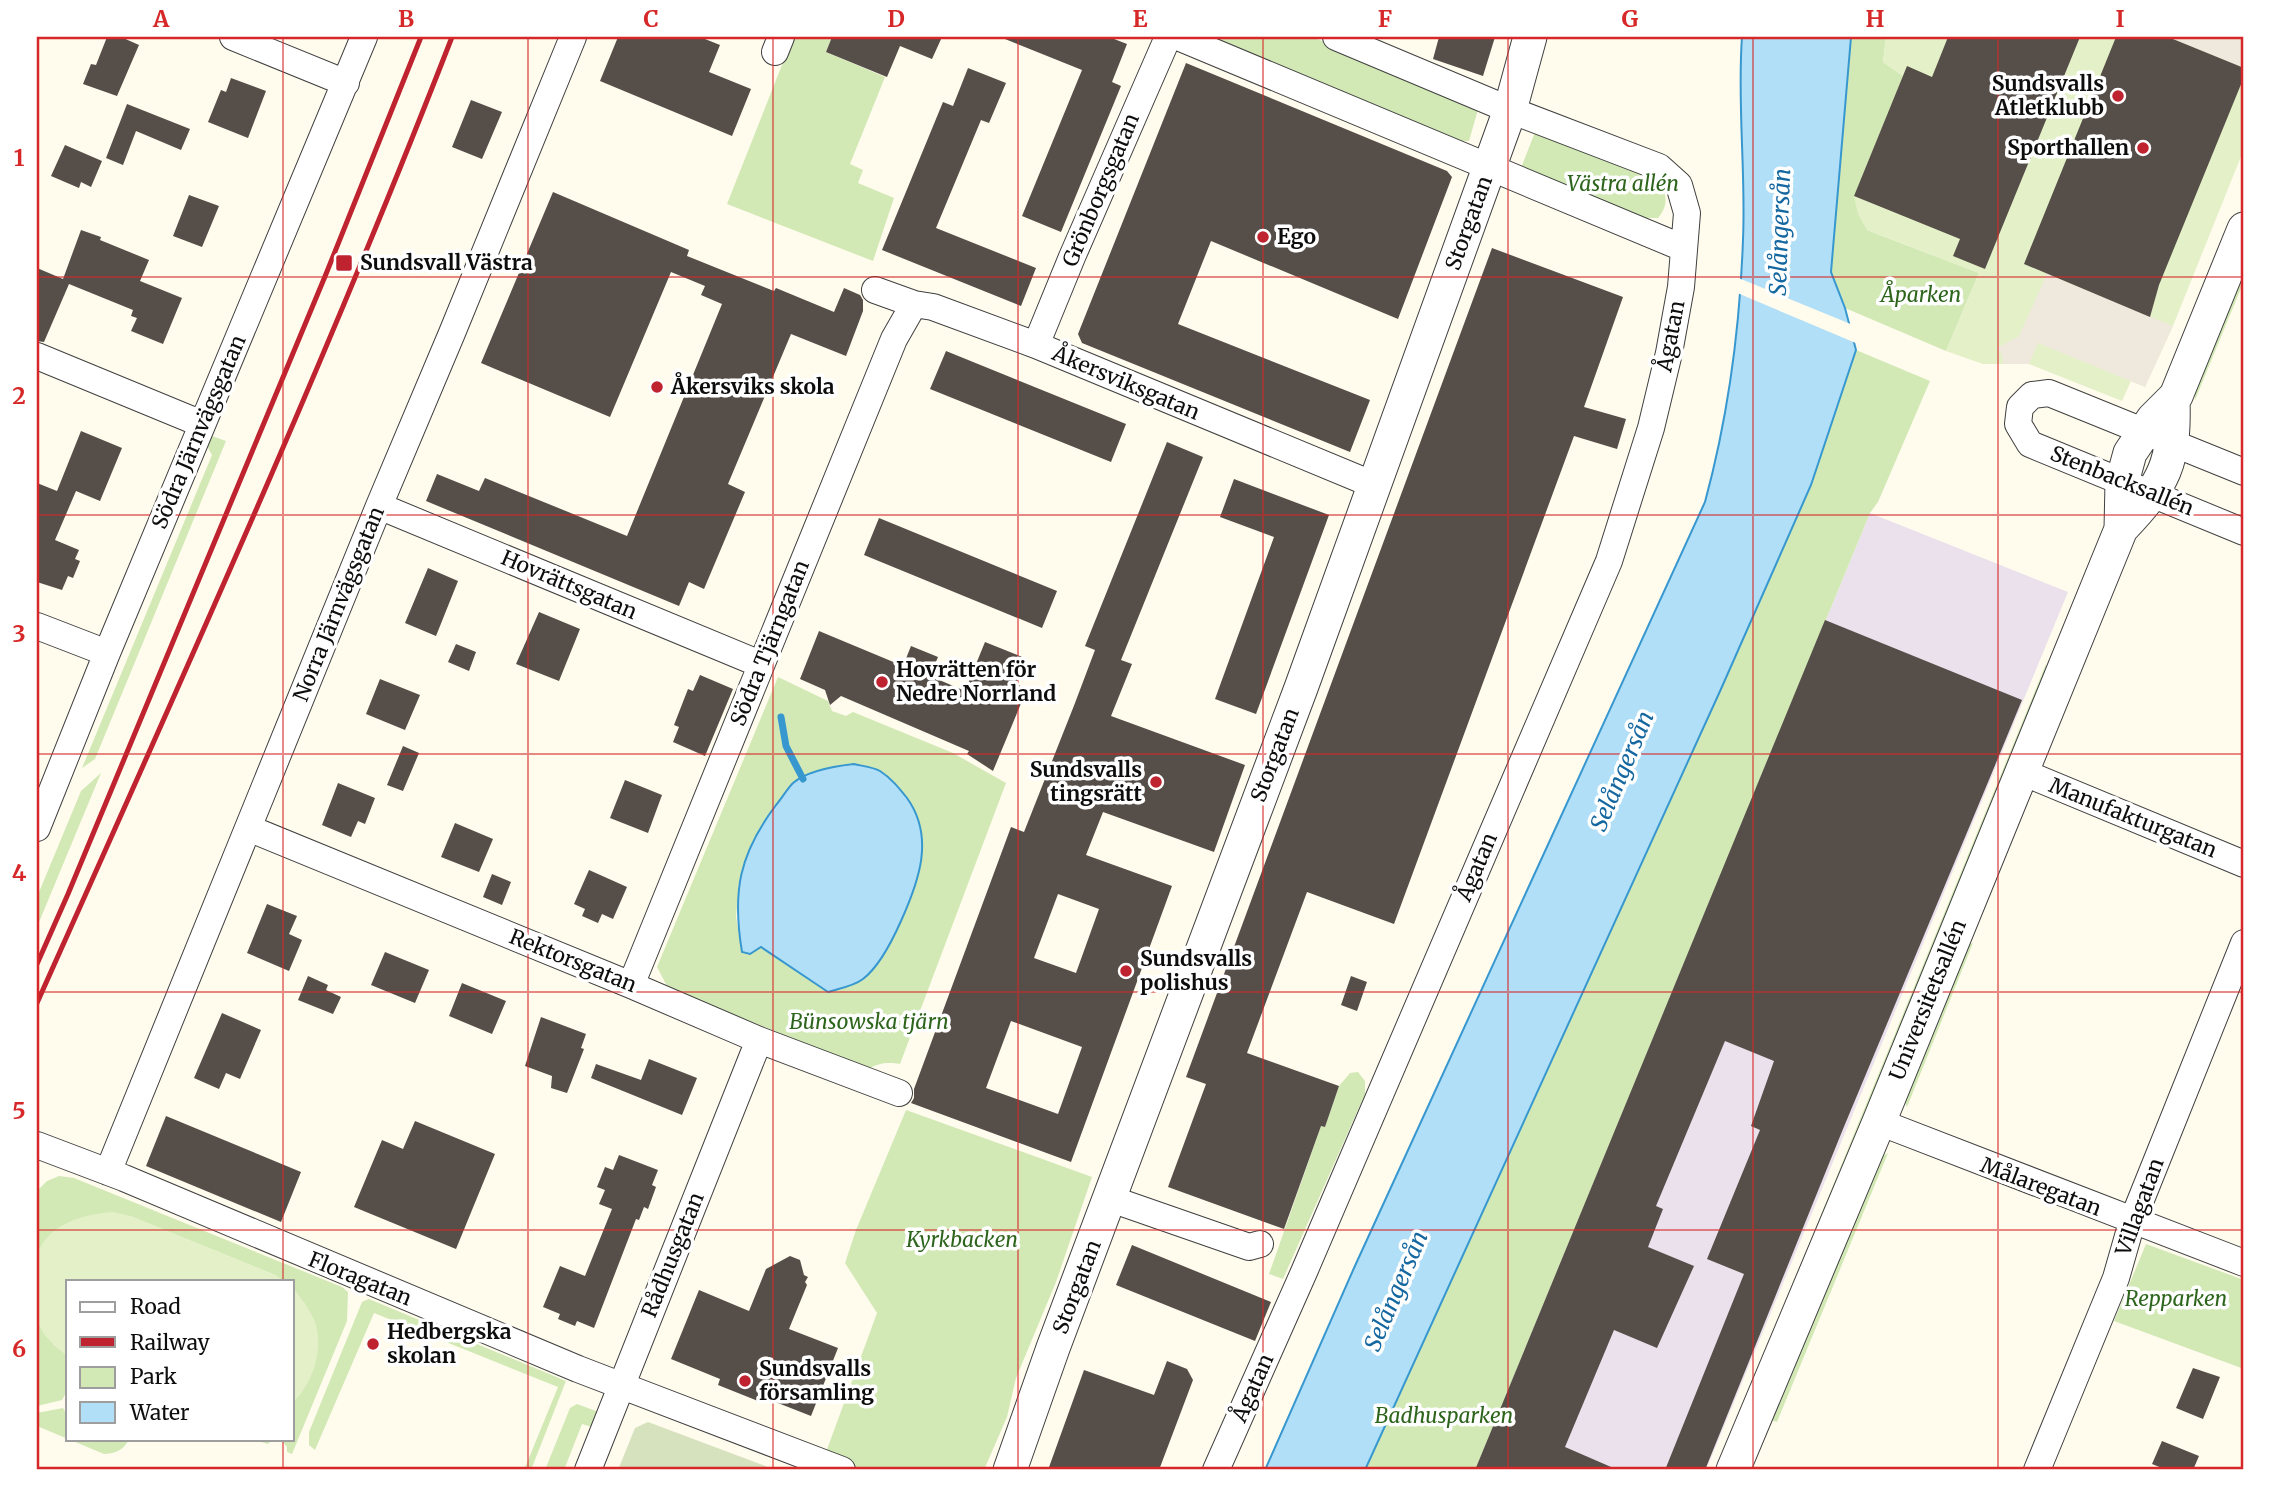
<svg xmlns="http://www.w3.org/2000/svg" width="2281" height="1507" viewBox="0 0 2281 1507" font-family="Merriweather,serif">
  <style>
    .industrial { fill: #eae1ec }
    .green { fill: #d2e9b6; fill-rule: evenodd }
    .cemetery { fill: #d6e1be }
    .pitch { fill: #e4f1c8 }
    .plaza { fill: #eee9dc }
    .water { fill: #b1dff7; stroke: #3797cf; stroke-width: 2 }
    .pier { fill: #fffbed }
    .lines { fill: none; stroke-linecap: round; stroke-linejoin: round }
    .stream { stroke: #3797cf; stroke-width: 7 }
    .building { fill: #564e49; fill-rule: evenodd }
    .minor-casing { stroke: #404040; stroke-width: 28 }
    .tertiary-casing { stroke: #404040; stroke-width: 35 }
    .minor { stroke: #fff; stroke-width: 26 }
    .tertiary { stroke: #fff; stroke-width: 33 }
    .rail { stroke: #be232f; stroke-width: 5 }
    .grid { fill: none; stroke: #d62828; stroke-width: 2; stroke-opacity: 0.55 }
    .poi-dot { fill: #be232f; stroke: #fff; stroke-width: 2.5 }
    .labels { text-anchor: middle; stroke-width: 7; stroke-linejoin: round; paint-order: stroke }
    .poi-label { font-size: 21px; font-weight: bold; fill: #0d0d0d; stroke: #fff; text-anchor: start }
    .park-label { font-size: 21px; font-style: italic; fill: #2e651c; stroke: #fff }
    .street-label { font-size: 21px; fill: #0d0d0d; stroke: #fff }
    .water-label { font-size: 23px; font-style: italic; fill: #1567a0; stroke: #fff }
    .neatline { fill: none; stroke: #d62828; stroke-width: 2.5 }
    .grid-label { font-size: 23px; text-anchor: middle; font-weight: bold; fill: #d62828 }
  </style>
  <rect width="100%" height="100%" fill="#fffbed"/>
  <path class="industrial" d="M1870,513L2068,592L1706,1470H1475Z"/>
  <path class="green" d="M793,37H832L826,52L885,77L850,164L863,170L858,183L894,198L873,261L727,204Z
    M1206,37H1312L1476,102L1479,106L1469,141H1463Z
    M1851,37H1886L1883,62L1903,76L1867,230L1979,273L1946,351L1845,308L1831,272Z
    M1537,127L1661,181C1666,196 1669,205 1658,218H1646L1521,168Z
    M2244,263V281L2195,400V392Z
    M1856,350L1930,381L1878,502L1870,513L1475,1470H1365L1721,689L1811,485Z
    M212,436L226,441L95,759L82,768L212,455L207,446Z
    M2046,664L2048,674L1759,1382L1758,1369Z
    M778,677L828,701L832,711L846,716L853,712L953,753L1006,783L900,1064C887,1062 879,1063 868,1069L668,988L657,967ZM854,764L920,871L910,900L893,939L863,980L828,992L761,946L742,952L736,917L739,882L751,847L793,783L830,767Z
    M101,773L37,927V897L81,791Z
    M1973,943L1907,1107L1903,1097L1965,946Z
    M1358,1072L1365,1081V1094L1283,1279L1269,1274L1321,1126L1325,1127L1339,1086L1350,1073Z
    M906,1110L1092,1177L1056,1282L1016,1378L1007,1417L984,1470H842L822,1463L877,1313L845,1263L856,1230Z
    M1888,1153L1777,1422L1771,1420L1878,1159Z
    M59,1176L74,1178L342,1287L348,1292L347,1321L292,1454L287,1452V1447L282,1441L272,1440L268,1444L261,1442V1439H292V1403L295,1400L307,1307L292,1287V1281H283L275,1275L130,1216L57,1230L43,1244L37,1257V1191L47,1181Z
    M2146,1244L2244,1280V1369L2114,1321Z
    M369,1299L566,1381L531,1470H524L558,1387L374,1313L315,1450L309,1445V1432L362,1302Z
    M37,1321L54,1345L68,1356V1389L62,1400L37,1406Z
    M577,1404L604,1414L598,1429L582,1424L564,1470H545L570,1408Z
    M63,1408L68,1417V1439H129C125,1449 115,1454 104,1454L37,1426V1413Z"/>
  <path class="cemetery" d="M648,1422L776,1470H618L635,1428Z"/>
  <path class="pitch" d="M1886,37H2244V149L2173,326L2145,387L2131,381L2122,401L2029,364H1983L1946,351L1979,273L1867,230L1858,214L1854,196L1903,76L1883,62Z
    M113,1212L130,1216L275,1275L283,1281H68V1356C36,1331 37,1327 37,1288C37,1278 35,1264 37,1255C47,1224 84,1214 113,1212Z
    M292,1287C301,1298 312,1312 316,1325C323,1352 312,1385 292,1403Z"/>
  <path class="plaza" d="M2168,37H2244V68Z
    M2047,274L2173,326L2145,387L2038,343L2029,364H2003L2002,355L1997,348L2019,336Z"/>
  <path class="water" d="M1742,37H1851L1831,272L1845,308L1856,350L1811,485L1721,689L1365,1470H1265L1354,1268L1705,502C1728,417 1740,327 1743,239C1746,172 1737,104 1742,37Z
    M854,764C862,766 873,767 880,771C891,778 899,788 907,798C935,837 919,881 901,921C893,939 880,966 863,979C854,986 838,989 828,992L761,947L750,954L742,952C732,892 739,854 776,805C782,798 787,789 793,783C807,771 836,766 854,764Z"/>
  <path class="pier" d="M1736,277L1853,325L1858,344L1735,292Z"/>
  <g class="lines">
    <path class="stream" d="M781,717L786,746L803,779"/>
  </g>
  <path class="building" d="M107,37H121L139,45L117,96L83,84L91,64L96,65Z
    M618,37H700L720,45L709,72L751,89L732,136L600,81Z
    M832,37H942L932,59L900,46L887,77L826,52Z
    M1000,37H1109L1127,44L1112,82L1121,86L1061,232L1022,216L1082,70Z
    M1439,37H1495L1483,76L1433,59Z
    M1948,37H2080L1985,269L1953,256L1960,239L1854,196L1907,66L1932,77Z
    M2116,37H2168L2244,68V77L2159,285L2150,317L2024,264Z
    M1186,63L1447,171L1452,177L1398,319L1211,241L1178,324L1370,400L1350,452L1082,343L1078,334Z
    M968,68L1006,83L989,123L981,120L936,228L1036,268L1021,306L882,250L943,102L953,106Z
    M231,78L266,91L248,138L208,122L221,90L226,92Z
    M471,100L502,112L482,159L452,147Z
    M127,104L190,129L181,150L136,131L123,165L106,158Z
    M65,145L102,161L91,187L81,182L79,188L51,176Z
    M553,192L689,250L687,256L774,291L776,288L834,312L844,288L860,295L863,300V311L846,356L791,334L728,484L745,492L704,589L689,582L679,606L426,501L437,474L479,491L485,478L627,536L722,304L701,295L705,286L671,272L610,417L481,363Z
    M189,195L219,206L202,247L173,236Z
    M81,230L101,237L100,240L149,260L140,281L182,298L163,344L131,331L137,318L131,316L133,310L69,284L44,342L37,341V268L63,279Z
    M1492,248L1623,297L1584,407L1626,419L1617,449L1574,436L1394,924L1307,892L1247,1053L1339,1086L1325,1127L1321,1126L1284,1229L1168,1187L1206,1084L1186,1077Z
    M946,351L1126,424L1111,462L930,389Z
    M81,431L122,448L100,501L76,491L55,540L79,550L75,559L80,561L73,578L68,576L62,590L37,582V483L57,491Z
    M1167,442L1203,457L1121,660L1132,664L1111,716L1245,765L1214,852L1103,812L1086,855L1172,886L1071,1162L911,1103L914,1098V1089L1011,827L1024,832L1075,703L1095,650L1085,646ZM1058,894L1099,909L1076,973L1034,958ZM1011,1021L1082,1047L1058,1114L986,1088Z
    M1234,479L1329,515L1256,714L1215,699L1274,537L1220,517Z
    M879,518L1057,591L1042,628L864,555Z
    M428,568L458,581L436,636L405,623Z
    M539,612L580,629L559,681L516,664Z
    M1825,620L2022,700L1986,787L1843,1129L1705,1470H1665L1744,1274L1707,1259L1760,1130L1751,1126L1774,1061L1725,1041L1656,1206L1663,1209L1648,1247L1694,1266L1657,1348L1614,1330L1565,1447L1618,1470H1475Z
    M819,631L903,666L911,646L938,657L930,676L965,691L985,642L1027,659L1016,684L1027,689L993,771L967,754L969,751L841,696L830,705L825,690L800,679Z
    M456,644L476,652L469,671L448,662Z
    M700,675L733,689L705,756L673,742L679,727L674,725L688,689L693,691Z
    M380,679L420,695L405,730L366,714Z
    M403,746L419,753L403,791L387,785Z
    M625,780L662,795L648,833L610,818Z
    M338,783L375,798L365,824L358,821L351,837L322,825Z
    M455,823L493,839L479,872L441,857Z
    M589,870L627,887L613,919L602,914L598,923L582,916L585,909L574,904Z
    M492,874L511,882L502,905L483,897Z
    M267,904L297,916L289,934L302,940L289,971L247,953Z
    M385,952L429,970L415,1003L371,985Z
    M308,976L328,985L326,990L341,997L333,1014L298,1000Z
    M1351,976L1367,982L1357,1011L1341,1005Z
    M462,983L506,1001L492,1034L449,1016Z
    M222,1013L261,1030L240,1079L226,1073L219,1089L194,1078Z
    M541,1017L586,1034L581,1048L584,1049L567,1093L551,1088L552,1076L525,1066Z
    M649,1059L697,1078L682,1115L591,1078L596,1064L641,1080Z
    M166,1116L301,1172L281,1222L146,1166Z
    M415,1121L495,1154L456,1249L354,1207L382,1140L403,1149Z
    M619,1155L658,1170L652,1185L656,1187L648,1209L644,1207L639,1220L636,1219L594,1328L577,1321L575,1326L558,1319L560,1314L543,1307L560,1266L585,1276L612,1209L599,1204L605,1190L597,1187L605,1167L613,1170Z
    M1132,1245L1271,1302L1255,1341L1116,1285Z
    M790,1256L800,1260L804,1275L808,1277L805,1282L807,1285L789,1329L838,1348L811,1416L760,1396L758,1401L718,1385L720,1379L671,1359L699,1290L749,1311L766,1269Z
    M1167,1361L1187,1369L1193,1380L1159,1470H1048L1084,1370L1154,1395Z
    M2193,1368L2220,1377L2203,1419L2176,1408Z
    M2162,1441L2199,1456L2193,1470H2167L2152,1464Z"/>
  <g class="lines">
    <g class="minor-casing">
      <path id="minor" d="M233,37L346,83
        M1178,37L1683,248
        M775,52L781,37
        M875,290L914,304L933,307L1036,345L1374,485
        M1036,345L1072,257L1168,37
        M37,356L202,424
        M2244,472L2049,393L2032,395L2020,407L2018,424L2030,444L2244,532
        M379,506L760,664
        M37,626L107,653
        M2022,772L2244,864
        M37,828L107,653L364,37
        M248,828L631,985L759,1040L899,1093
        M631,985L894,339L914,304
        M1879,1122L2244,1263
        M37,1145L124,1178L578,1369L842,1470
        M108,1172L379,506L452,333L573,37
        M1111,1199L1249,1247L1260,1244
        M588,1470L759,1040
        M1216,1470L1304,1272L1609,561L1651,428L1669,353L1681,287L1687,213L1679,185L1659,167L1510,110L1336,37
        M2037,1470L2116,1278L2132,1222L2244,943"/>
    </g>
    <g class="tertiary-casing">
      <path id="tertiary" d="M2121,529L2122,482L2130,453L2153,419L2176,396L2244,229
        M1010,1470L1053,1348L1301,688L1510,110L1530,37
        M1733,1470L1879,1122L2121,529C2165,483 2175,463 2173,399"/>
    </g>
    <use href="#minor" class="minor"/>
    <use href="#tertiary" class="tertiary"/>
    <path class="rail" d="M37,964L68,894L326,274L421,37
      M37,1003C180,683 325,364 452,37"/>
  </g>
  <path class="grid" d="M283,37V1281M528,37V1470M773,37V1470M1018,37V1470M1263,37V1470M1508,37V1470M1753,37V1470M1998,37V1470M37,277H2244M37,515H2244M37,754H2244M37,992H2244M37,1230H2244M283,1439V1470"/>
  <g class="poi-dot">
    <circle cx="2118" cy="96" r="7"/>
    <circle cx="2143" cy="148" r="7"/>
    <circle cx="1263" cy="237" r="7"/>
    <rect x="335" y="254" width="18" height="18" rx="3.5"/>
    <circle cx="657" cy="387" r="7"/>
    <circle cx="882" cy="682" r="7"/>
    <circle cx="1156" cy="782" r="7"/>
    <circle cx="1126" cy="971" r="7"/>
    <circle cx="373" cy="1344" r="7"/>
    <circle cx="745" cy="1381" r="7"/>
  </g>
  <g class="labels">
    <g class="poi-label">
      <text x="2104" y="91" text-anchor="end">Sundsvalls<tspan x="2104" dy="24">Atletklubb</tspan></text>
      <text x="2129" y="155" text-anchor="end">Sporthallen</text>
      <text x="1277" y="244">Ego</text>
      <text x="360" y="270">Sundsvall Västra</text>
      <text x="671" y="394">Åkersviks skola</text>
      <text x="896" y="677">Hovrätten för<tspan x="896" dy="24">Nedre Norrland</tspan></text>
      <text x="1142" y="777" text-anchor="end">Sundsvalls<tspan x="1142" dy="24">tingsrätt</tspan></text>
      <text x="1140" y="966">Sundsvalls<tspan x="1140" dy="24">polishus</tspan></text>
      <text x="387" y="1339">Hedbergska<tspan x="387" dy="24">skolan</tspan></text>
      <text x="759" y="1376">Sundsvalls<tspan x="759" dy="24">församling</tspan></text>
    </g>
    <g class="park-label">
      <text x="1623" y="191">Västra allén</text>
      <text x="1921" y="302">Åparken</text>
      <text x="869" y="1029">Bünsowska tjärn</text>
      <text x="962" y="1247">Kyrkbacken</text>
      <text x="2176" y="1306">Repparken</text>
      <text x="1444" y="1423">Badhusparken</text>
    </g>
    <g class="street-label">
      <text transform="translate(1101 190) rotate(-67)" y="7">Grönborgsgatan</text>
      <text transform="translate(1469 223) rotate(-70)" y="7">Storgatan</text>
      <text transform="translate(1671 336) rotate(-79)" y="7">Ågatan</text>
      <text transform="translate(1126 383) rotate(23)" y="7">Åkersviksgatan</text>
      <text transform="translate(199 432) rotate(-67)" y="7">Södra Järnvägsgatan</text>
      <text transform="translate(2122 481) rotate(22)" y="7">Stenbacksallén</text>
      <text transform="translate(569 585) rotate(23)" y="7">Hovrättsgatan</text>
      <text transform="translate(339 604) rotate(-68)" y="7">Norra Järnvägsgatan</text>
      <text transform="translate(770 643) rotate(-68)" y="7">Södra Tjärngatan</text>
      <text transform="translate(1275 755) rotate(-69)" y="7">Storgatan</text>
      <text transform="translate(2133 818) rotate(22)" y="7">Manufakturgatan</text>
      <text transform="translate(1477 867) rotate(-67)" y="7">Ågatan</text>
      <text transform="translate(573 961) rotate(22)" y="7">Rektorsgatan</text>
      <text transform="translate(1928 1000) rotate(-68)" y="7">Universitetsallén</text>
      <text transform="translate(2041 1187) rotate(21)" y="7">Målaregatan</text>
      <text transform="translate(2140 1207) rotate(-70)" y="7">Villagatan</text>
      <text transform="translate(673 1255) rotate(-68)" y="7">Rådhusgatan</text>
      <text transform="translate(360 1279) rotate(22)" y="7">Floragatan</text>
      <text transform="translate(1077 1287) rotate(-69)" y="7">Storgatan</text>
      <text transform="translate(1253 1388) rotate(-66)" y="7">Ågatan</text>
    </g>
    <g class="water-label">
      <text transform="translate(1780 232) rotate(-88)" y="8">Selångersån</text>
      <text transform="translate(1622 771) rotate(-67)" y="8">Selångersån</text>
      <text transform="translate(1396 1291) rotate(-67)" y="8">Selångersån</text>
    </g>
  </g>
  <rect width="2281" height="1507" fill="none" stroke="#ffffff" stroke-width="77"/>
  <rect x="66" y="1280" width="228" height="161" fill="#ffffff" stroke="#9e9e9e" stroke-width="2"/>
  <rect x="80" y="1302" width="35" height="10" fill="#ffffff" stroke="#9e9e9e" stroke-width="2"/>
  <text x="130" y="1314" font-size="21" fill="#0d0d0d">Road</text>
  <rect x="80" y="1337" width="35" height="10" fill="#be232f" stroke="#9e9e9e" stroke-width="2"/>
  <text x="130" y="1350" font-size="21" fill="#0d0d0d">Railway</text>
  <rect x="80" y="1367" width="35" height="21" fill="#d2e9b6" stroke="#9e9e9e" stroke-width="2"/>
  <text x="130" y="1384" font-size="21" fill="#0d0d0d">Park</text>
  <rect x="80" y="1402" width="35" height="21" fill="#b1dff7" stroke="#9e9e9e" stroke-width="2"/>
  <text x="130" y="1420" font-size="21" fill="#0d0d0d">Water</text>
  <rect x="38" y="38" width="2204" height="1430" class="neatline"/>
  <g class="grid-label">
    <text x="161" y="27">A</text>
    <text x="406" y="27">B</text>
    <text x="651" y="27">C</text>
    <text x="896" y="27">D</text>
    <text x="1140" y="27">E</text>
    <text x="1385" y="27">F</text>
    <text x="1630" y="27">G</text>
    <text x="1875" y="27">H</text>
    <text x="2120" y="27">I</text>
    <text x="19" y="166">1</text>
    <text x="19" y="404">2</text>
    <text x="19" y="642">3</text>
    <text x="19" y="881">4</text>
    <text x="19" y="1119">5</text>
    <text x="19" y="1357">6</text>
  </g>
</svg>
